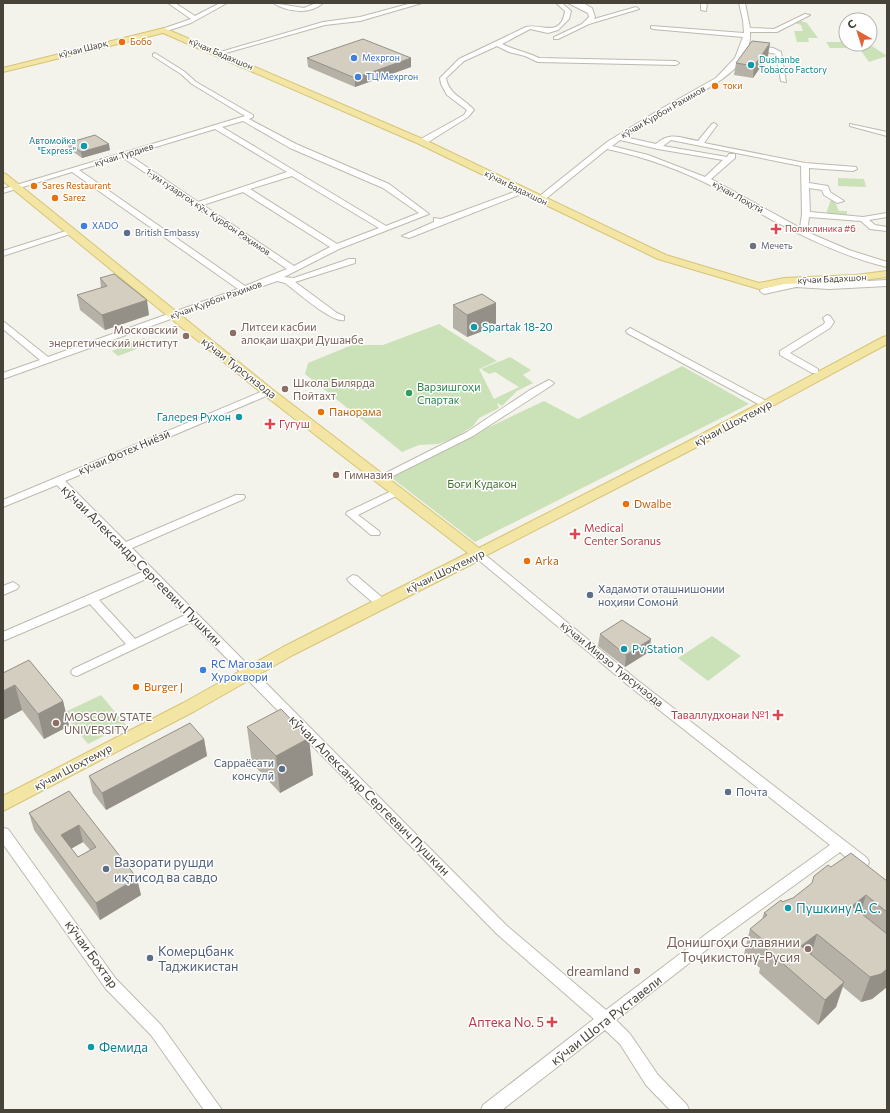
<svg xmlns="http://www.w3.org/2000/svg" width="890" height="1113" viewBox="0 0 890 1113" font-family="Commissioner,sans-serif">
  <style>
    .green { fill: #cbe2b8 }
    .lines { fill: none; stroke-linecap: round; stroke-linejoin: round }
    .minor-casing { stroke: #bebaae; stroke-width: 2 }
    .major-casing { stroke: #d6c476; stroke-width: 2 }
    .minor { fill: #fff; fill-rule: evenodd }
    .major { fill: #f3e5a4; fill-rule: evenodd }
    .wall { fill: #b6b1a6; fill-rule: evenodd }
    .shaded-wall { fill: #949087 }
    .building { fill: #d4cec1; stroke: #949087; fill-rule: evenodd }
    .food-dot { fill: #e8710a; stroke: #fff; stroke-width: 1.5 }
    .shop-dot { fill: #3f7fe0; stroke: #fff; stroke-width: 1.5 }
    .culture-dot { fill: #0f9aa8; stroke: #fff; stroke-width: 1.5 }
    .health-dot { fill: #e0444e; stroke: #fff; stroke-width: 1.5 }
    .service-dot { fill: #5c6f8a; stroke: #fff; stroke-width: 1.5 }
    .worship-dot { fill: #6b7280; stroke: #fff; stroke-width: 1.5 }
    .education-dot { fill: #8d6e63; stroke: #fff; stroke-width: 1.5 }
    .leisure-dot { fill: #2e9e5b; stroke: #fff; stroke-width: 1.5 }
    .labels { text-anchor: middle; stroke-width: 3; stroke-linejoin: round; paint-order: stroke }
    .far-food-label { font-size: 9px; fill: #c56008; stroke: #fff; text-anchor: start }
    .far-street-label { font-size: 9px; fill: #474339; stroke: #fff }
    .far-shop-label { font-size: 9px; fill: #366cbe; stroke: #fff; text-anchor: start }
    .far-culture-label { font-size: 9px; fill: #0d838f; stroke: #fff; text-anchor: start }
    .far-health-label { font-size: 9px; fill: #be3a42; stroke: #fff; text-anchor: start }
    .far-service-label { font-size: 9px; fill: #4e5e75; stroke: #fff; text-anchor: start }
    .far-worship-label { font-size: 9px; fill: #5b616d; stroke: #fff; text-anchor: start }
    .education-label { font-size: 11px; fill: #785e54; stroke: #fff; text-anchor: start }
    .culture-label { font-size: 11px; fill: #0d838f; stroke: #fff; text-anchor: start }
    .street-label { font-size: 11px; fill: #474339; stroke: #fff }
    .leisure-label { font-size: 11px; fill: #27864d; stroke: #fff; text-anchor: start }
    .food-label { font-size: 11px; fill: #c56008; stroke: #fff; text-anchor: start }
    .health-label { font-size: 11px; fill: #be3a42; stroke: #fff; text-anchor: start }
    .park-label { font-size: 11px; fill: #447233; stroke: #fff }
    .service-label { font-size: 11px; fill: #4e5e75; stroke: #fff; text-anchor: start }
    .shop-label { font-size: 11px; fill: #366cbe; stroke: #fff; text-anchor: start }
    .near-street-label { font-size: 13px; fill: #474339; stroke: #fff }
    .near-service-label { font-size: 13px; fill: #4e5e75; stroke: #fff; text-anchor: start }
    .near-culture-label { font-size: 13px; fill: #0d838f; stroke: #fff; text-anchor: start }
    .near-education-label { font-size: 13px; fill: #785e54; stroke: #fff; text-anchor: end }
    .near-health-label { font-size: 13px; fill: #be3a42; stroke: #fff; text-anchor: end }
  </style>
  <rect width="100%" height="100%" fill="#f3f2eb"/>
  <path class="green" d="M801,21L807,23L818,38H808L809,42H797L794,31H803L801,25L795,23Z
    M843,37L846,38V44H869L887,56L869,62L859,48H830L826,42H841Z
    M838,178L864,179L866,187L838,186Z
    M831,199L834,200L839,211H847V216L826,214Z
    M439,324L497,361L479,369L494,399L519,387L495,372L489,374L481,369L510,357L531,370L523,375L533,383L517,391L502,406L497,403L499,408L479,418L473,426L454,438L438,444L419,445L402,452L305,374L308,363L352,345H383Z
    M144,338L150,344L118,356L112,351Z
    M682,366L749,404L475,542L388,475L544,401L578,419Z
    M712,636L741,656L708,681L678,658Z
    M101,695L126,725L88,744L63,713Z"/>
  <g class="lines">
    <g class="minor-casing">
      <path id="minor" d="M168,3H175L195,16L220,3H227L191,23L164,32L161,30L162,29L191,19Z
        M273,3L304,8L316,3H323C310,15 287,12 273,3Z
        M412,3H422L360,21L325,25L222,54L217,53L323,22L360,17Z
        M556,3H562L571,11L569,19L558,30L548,33L530,29L502,44C514,50 527,52 539,58L676,61L679,63L676,65L538,62L525,56L509,52L497,46L464,61L446,78C449,95 464,98 474,110L468,117L425,144H419V140L464,115L467,110L447,95L441,84L440,78L459,59L526,27C540,23 561,39 565,11Z
        M568,3H583L592,8L595,17L594,19L636,7L639,9L589,24L558,39H554V37L582,24L589,17L588,13Z
        M701,3H707L706,11L701,10Z
        M739,3H745L750,28L774,29L805,14L810,15L777,32H750C753,74 693,95 664,112C651,120 638,129 625,137L656,144C670,131 681,138 698,141L712,124L714,123L717,125L704,143L805,163L856,167L857,169L853,171L809,168V183L828,186L830,192L844,201L837,203L824,195L822,190L809,188L810,212L863,217L887,213V217L869,220L875,225L887,227V231L870,229L861,221L809,217L807,232L849,250L887,262V267C848,258 810,240 774,221C755,211 736,198 716,188C681,170 645,157 607,149L543,201L536,199L607,142L659,110L716,78L735,58L743,37L653,29L651,28V26L744,33L743,20ZM620,140L658,149L723,160L705,177L648,155L612,146ZM671,140L801,166L802,214L800,228L711,179L735,158V154H729L727,157L663,146Z
        M755,46L773,48L781,52L786,82L781,81L776,54L753,49V47Z
        M155,53L185,72L196,82L253,115V117L249,119L296,144L389,184L429,214L339,249L284,277L294,278L349,259H355V263L295,282L337,313L344,316V320C332,323 296,291 285,283L277,281L3,379V373L40,360L3,329V321L48,357L238,289L72,172L3,193V189L245,116L192,84L181,74L153,56V54ZM243,121L290,148L383,188L419,213L386,226L222,127ZM215,129L287,172L198,202L129,155ZM122,157L287,269L245,286L79,170ZM292,176L379,228L337,244L250,189ZM243,192L330,247L294,266L203,205Z
        M850,124L887,132V136L850,126Z
        M522,189L529,191L409,238L402,236L434,222V218L441,219Z
        M69,230L76,232L3,256V251Z
        M887,280V286L829,289L796,287L764,294L760,291L761,289L796,281L829,283Z
        M827,315L830,316L834,322L830,328L790,353L818,369V373H812L780,355V351L824,324L825,322L823,318Z
        M630,328L770,403L772,405L767,408L764,407L627,333L626,331Z
        M549,380L554,383L552,385L473,436L385,480H377L376,478L467,432L530,390Z
        M268,389L271,390L273,392L271,394L65,481L126,542L236,495H244L245,497L244,499L132,548L507,926L606,1010L709,932L830,845L629,686L475,557L474,555L475,553H483L637,680L867,858L869,862L867,866C856,869 848,859 840,852L719,940L616,1020L630,1034L658,1075L687,1105L689,1110H670L646,1085L620,1044L605,1030L502,1110H481L483,1105L594,1019L497,934L191,622L77,676L73,675L71,672L73,669L126,644L90,604L3,641V632L142,572L57,485L3,507V500ZM148,578L185,615L135,639L99,600Z
        M398,488L403,491L402,493L358,515L379,531L380,533L379,535H371L346,514L347,512Z
        M353,575L357,576L385,600L387,603L385,606H377L349,582L347,579Z
        M13,582L19,586L17,589L3,595V586Z
        M3,828L8,829L116,979L161,1025L222,1110H204L151,1035L106,989L3,844Z"/>
    </g>
    <g class="major-casing">
      <path id="major" d="M164,28L425,140L666,255L759,283L784,278L856,275L887,271V277L856,281L784,284L759,289L658,259L419,144L163,33L3,72V68Z
        M3,173L6,174L272,389L479,548L685,443L883,337L887,336V344L693,449L485,556L484,558L293,655L195,711L3,811V796L183,703L283,647L468,553L264,395L3,181Z"/>
    </g>
    <use href="#minor" class="minor"/>
    <use href="#major" class="major"/>
  </g>
  <path class="wall" d="M768,56L753,78L734,75L736,63Z
    M307,58L411,67L355,87L308,67Z
    M68,143L110,150L82,158L69,149Z
    M100,278L149,315L105,330L80,310L77,295L101,288Z
    M496,303V326L467,337L453,328V305Z
    M600,634L649,652L625,667L598,646Z
    M3,673L63,701L69,726L44,739L22,710L3,720Z
    M247,727L313,775L280,793L252,763Z
    M204,739L207,756L106,810L93,793L89,776Z
    M69,791L141,895L100,920L34,830L29,813ZM83,842L90,850L78,857L71,849Z
    M831,867L887,881V987L872,999L861,1002L843,987L836,1007L818,1025L759,973L760,968L744,954L750,929L762,919L764,913L782,902L793,898L812,884L814,876Z"/>
  <path class="shaded-wall" d="M770,43L768,56L753,78L754,66Z
    M411,58V67L355,87V78Z
    M109,144L110,150L82,158L81,152Z
    M147,300L149,315L105,330L102,315Z
    M496,303V326L467,337V315Z
    M651,639L649,652L625,667L626,655Z
    M15,685L22,710L3,720V691Z
    M63,701L69,726L44,739L38,714Z
    M309,738L313,775L280,793L276,756Z
    M204,739L207,756L106,810L102,793Z
    M79,825L83,842L65,852L61,835Z
    M137,878L141,895L100,920L96,903Z
    M866,895L858,920L852,906Z
    M817,934L810,959L801,946Z
    M887,969V987L872,999L861,1002L870,977Z
    M844,982L836,1007L818,1025L825,1000Z"/>
  <path class="building" d="M363,39L411,58L355,78L307,58Z
    M752,41L770,43L754,66L736,63Z
    M95,135L109,144L81,152L68,143Z
    M114,274L147,300L102,315L77,295L107,286L100,278Z
    M482,294L496,303L467,315L453,305Z
    M622,620L651,639L626,655L600,634Z
    M29,660L63,701L38,714L15,685L3,691V673Z
    M281,709L309,738L276,756L247,727Z
    M190,723L204,739L102,793L89,776Z
    M69,791L137,878L96,903L29,813ZM79,825L96,847L78,857L61,835Z
    M851,853L887,881V912L866,895L852,906L887,934V969L881,974L870,977L817,934L801,946L844,982L825,1000L765,948L769,945L750,929L767,915L764,913L781,900L782,902L793,898L812,883L814,876L828,865L831,867Z"/>
  <g class="food-dot">
    <circle cx="122" cy="42" r="4"/>
    <circle cx="715" cy="86" r="4"/>
    <circle cx="34" cy="186" r="4"/>
    <circle cx="55" cy="198" r="4"/>
    <circle cx="321" cy="412" r="4"/>
    <circle cx="626" cy="504" r="4"/>
    <circle cx="527" cy="561" r="4"/>
    <circle cx="136" cy="687" r="4"/>
  </g>
  <g class="shop-dot">
    <circle cx="354" cy="58" r="4"/>
    <circle cx="358" cy="77" r="4"/>
    <circle cx="84" cy="226" r="4"/>
    <circle cx="203" cy="670" r="4"/>
  </g>
  <g class="culture-dot">
    <circle cx="751" cy="65" r="4"/>
    <circle cx="84" cy="146" r="4"/>
    <circle cx="474" cy="327" r="4"/>
    <circle cx="239" cy="417" r="4"/>
    <circle cx="624" cy="649" r="4"/>
    <circle cx="788" cy="908" r="4"/>
    <circle cx="91" cy="1047" r="4"/>
  </g>
  <g class="health-dot">
    <path d="M774 223h4v4h4v4h-4v4h-4v-4h-4v-4h4z"/>
    <path d="M268 418h4v4h4v4h-4v4h-4v-4h-4v-4h4z"/>
    <path d="M573 528h4v4h4v4h-4v4h-4v-4h-4v-4h4z"/>
    <path d="M776 709h4v4h4v4h-4v4h-4v-4h-4v-4h4z"/>
    <path d="M550 1016h4v4h4v4h-4v4h-4v-4h-4v-4h4z"/>
  </g>
  <g class="service-dot">
    <circle cx="127" cy="233" r="4"/>
    <circle cx="590" cy="595" r="4"/>
    <circle cx="282" cy="769" r="4"/>
    <circle cx="728" cy="792" r="4"/>
    <circle cx="106" cy="869" r="4"/>
    <circle cx="150" cy="958" r="4"/>
  </g>
  <circle class="worship-dot" cx="753" cy="246" r="4"/>
  <g class="education-dot">
    <circle cx="233" cy="333" r="4"/>
    <circle cx="186" cy="336" r="4"/>
    <circle cx="285" cy="389" r="4"/>
    <circle cx="336" cy="475" r="4"/>
    <circle cx="56" cy="723" r="4"/>
    <circle cx="808" cy="949" r="4"/>
    <circle cx="637" cy="971" r="4"/>
  </g>
  <circle class="leisure-dot" cx="409" cy="393" r="4"/>
  <g class="labels">
    <g class="far-food-label">
      <text x="130" y="45">Бобо</text>
      <text x="723" y="89">токи</text>
      <text x="42" y="189">Sares Restaurant</text>
      <text x="63" y="201">Sarez</text>
    </g>
    <g class="far-street-label">
      <text transform="translate(83 49) rotate(-14)" y="3">кӯчаи Шарқ</text>
      <text transform="translate(221 54) rotate(23)" y="3">кӯчаи Бадахшон</text>
      <text transform="translate(663 112) rotate(-30)" y="3">кӯчаи Курбон Рахимов</text>
      <text transform="translate(124 155) rotate(-17)" y="3">кӯчаи Турдиев</text>
      <text transform="translate(516 188) rotate(26)" y="3">кӯчаи Бадахшон</text>
      <text transform="translate(738 197) rotate(29)" y="3">кӯчаи Лоҳутӣ</text>
      <text transform="translate(208 212) rotate(34)" y="3">1-ум гузаргоҳ кӯч. Қурбон Раҳимов</text>
      <text transform="translate(832 279) rotate(-3)" y="3">кӯчаи Бадахшон</text>
      <text transform="translate(216 300) rotate(-20)" y="3">кӯчаи Қурбон Раҳимов</text>
    </g>
    <g class="far-shop-label">
      <text x="362" y="61">Мехргон</text>
      <text x="366" y="80">ТЦ Мехргон</text>
      <text x="92" y="229">XADO</text>
    </g>
    <g class="far-culture-label">
      <text x="759" y="63">Dushanbe<tspan x="759" dy="10">Tobacco Factory</tspan></text>
      <text x="76" y="144" text-anchor="end">Автомойка<tspan x="76" dy="10">"Express"</tspan></text>
    </g>
    <g class="far-health-label">
      <text x="785" y="232">Поликлиника #6</text>
    </g>
    <g class="far-service-label">
      <text x="135" y="236">British Embassy</text>
    </g>
    <g class="far-worship-label">
      <text x="761" y="249">Мечеть</text>
    </g>
    <g class="education-label">
      <text x="241" y="331">Литсеи касбии<tspan x="241" dy="13">алоқаи шаҳри Душанбе</tspan></text>
      <text x="178" y="334" text-anchor="end">Московский<tspan x="178" dy="13">энергетический институт</tspan></text>
      <text x="293" y="387">Школа Билярда<tspan x="293" dy="13">Пойтахт</tspan></text>
      <text x="344" y="479">Гимназия</text>
      <text x="64" y="721">MOSCOW STATE<tspan x="64" dy="13">UNIVERSITY</tspan></text>
    </g>
    <g class="culture-label">
      <text x="482" y="331">Spartak 18-20</text>
      <text x="231" y="421" text-anchor="end">Галерея Рухон</text>
      <text x="632" y="653">Pv Station</text>
    </g>
    <g class="street-label">
      <text transform="translate(239 368) rotate(38)" y="4">кӯчаи Турсунзода</text>
      <text transform="translate(733 423) rotate(-28)" y="4">кӯчаи Шоҳтемур</text>
      <text transform="translate(124 452) rotate(-23)" y="4">кӯчаи Фотех Ниёзӣ</text>
      <text transform="translate(445 571) rotate(-26)" y="4">кӯчаи Шоҳтемур</text>
      <text transform="translate(612 664) rotate(39)" y="4">кӯчаи Мирзо Турсунзода</text>
      <text transform="translate(73 767) rotate(-28)" y="4">кӯчаи Шоҳтемур</text>
    </g>
    <g class="leisure-label">
      <text x="417" y="391">Варзишгоҳи<tspan x="417" dy="13">Спартак</tspan></text>
    </g>
    <g class="food-label">
      <text x="329" y="416">Панорама</text>
      <text x="634" y="508">Dwalbe</text>
      <text x="535" y="565">Arka</text>
      <text x="144" y="691">Burger J</text>
    </g>
    <g class="health-label">
      <text x="279" y="428">Гугуш</text>
      <text x="584" y="532">Medical<tspan x="584" dy="13">Center Soranus</tspan></text>
      <text x="769" y="719" text-anchor="end">Таваллудхонаи №1</text>
    </g>
    <g class="park-label">
      <text x="482" y="488">Боғи Кудакон</text>
    </g>
    <g class="service-label">
      <text x="598" y="593">Хадамоти оташнишонии<tspan x="598" dy="13">ноҳияи Сомонӣ</tspan></text>
      <text x="274" y="767" text-anchor="end">Сарраёсати<tspan x="274" dy="13">консулӣ</tspan></text>
      <text x="736" y="796">Почта</text>
    </g>
    <g class="shop-label">
      <text x="211" y="668">RC Магозаи<tspan x="211" dy="13">Хуроквори</tspan></text>
    </g>
    <g class="near-street-label">
      <text transform="translate(142 565) rotate(45)" y="5">кӯчаи Александр Сергеевич Пушкин</text>
      <text transform="translate(370 795) rotate(45)" y="5">кӯчаи Александр Сергеевич Пушкин</text>
      <text transform="translate(92 954) rotate(54)" y="5">кӯчаи Бохтар</text>
      <text transform="translate(606 1020) rotate(-38)" y="5">кӯчаи Шота Руставели</text>
    </g>
    <g class="near-service-label">
      <text x="114" y="867">Вазорати рушди<tspan x="114" dy="15">иқтисод ва савдо</tspan></text>
      <text x="158" y="956">Комерцбанк<tspan x="158" dy="15">Таджикистан</tspan></text>
    </g>
    <g class="near-culture-label">
      <text x="796" y="913">Пушкину А. С.</text>
      <text x="99" y="1052">Фемида</text>
    </g>
    <g class="near-education-label">
      <text x="800" y="947">Донишгоҳи Славянии<tspan x="800" dy="15">Тоҷикистону-Русия</tspan></text>
      <text x="629" y="976">dreamland</text>
    </g>
    <g class="near-health-label">
      <text x="544" y="1027">Аптека No. 5</text>
    </g>
  </g>
  <rect width="890" height="1113" fill="none" stroke="#474339" stroke-width="8"/>
  <g transform="translate(858 32) rotate(321)"><circle r="19" fill="#ffffff" stroke="#b5b4b0"/>
  <path d="M0-3L7 15L0 10L-7 15Z" fill="#e16234"/>
  <text y="-6" font-size="11" font-weight="bold" text-anchor="middle" fill="#474339">С</text>
  </g>
</svg>
